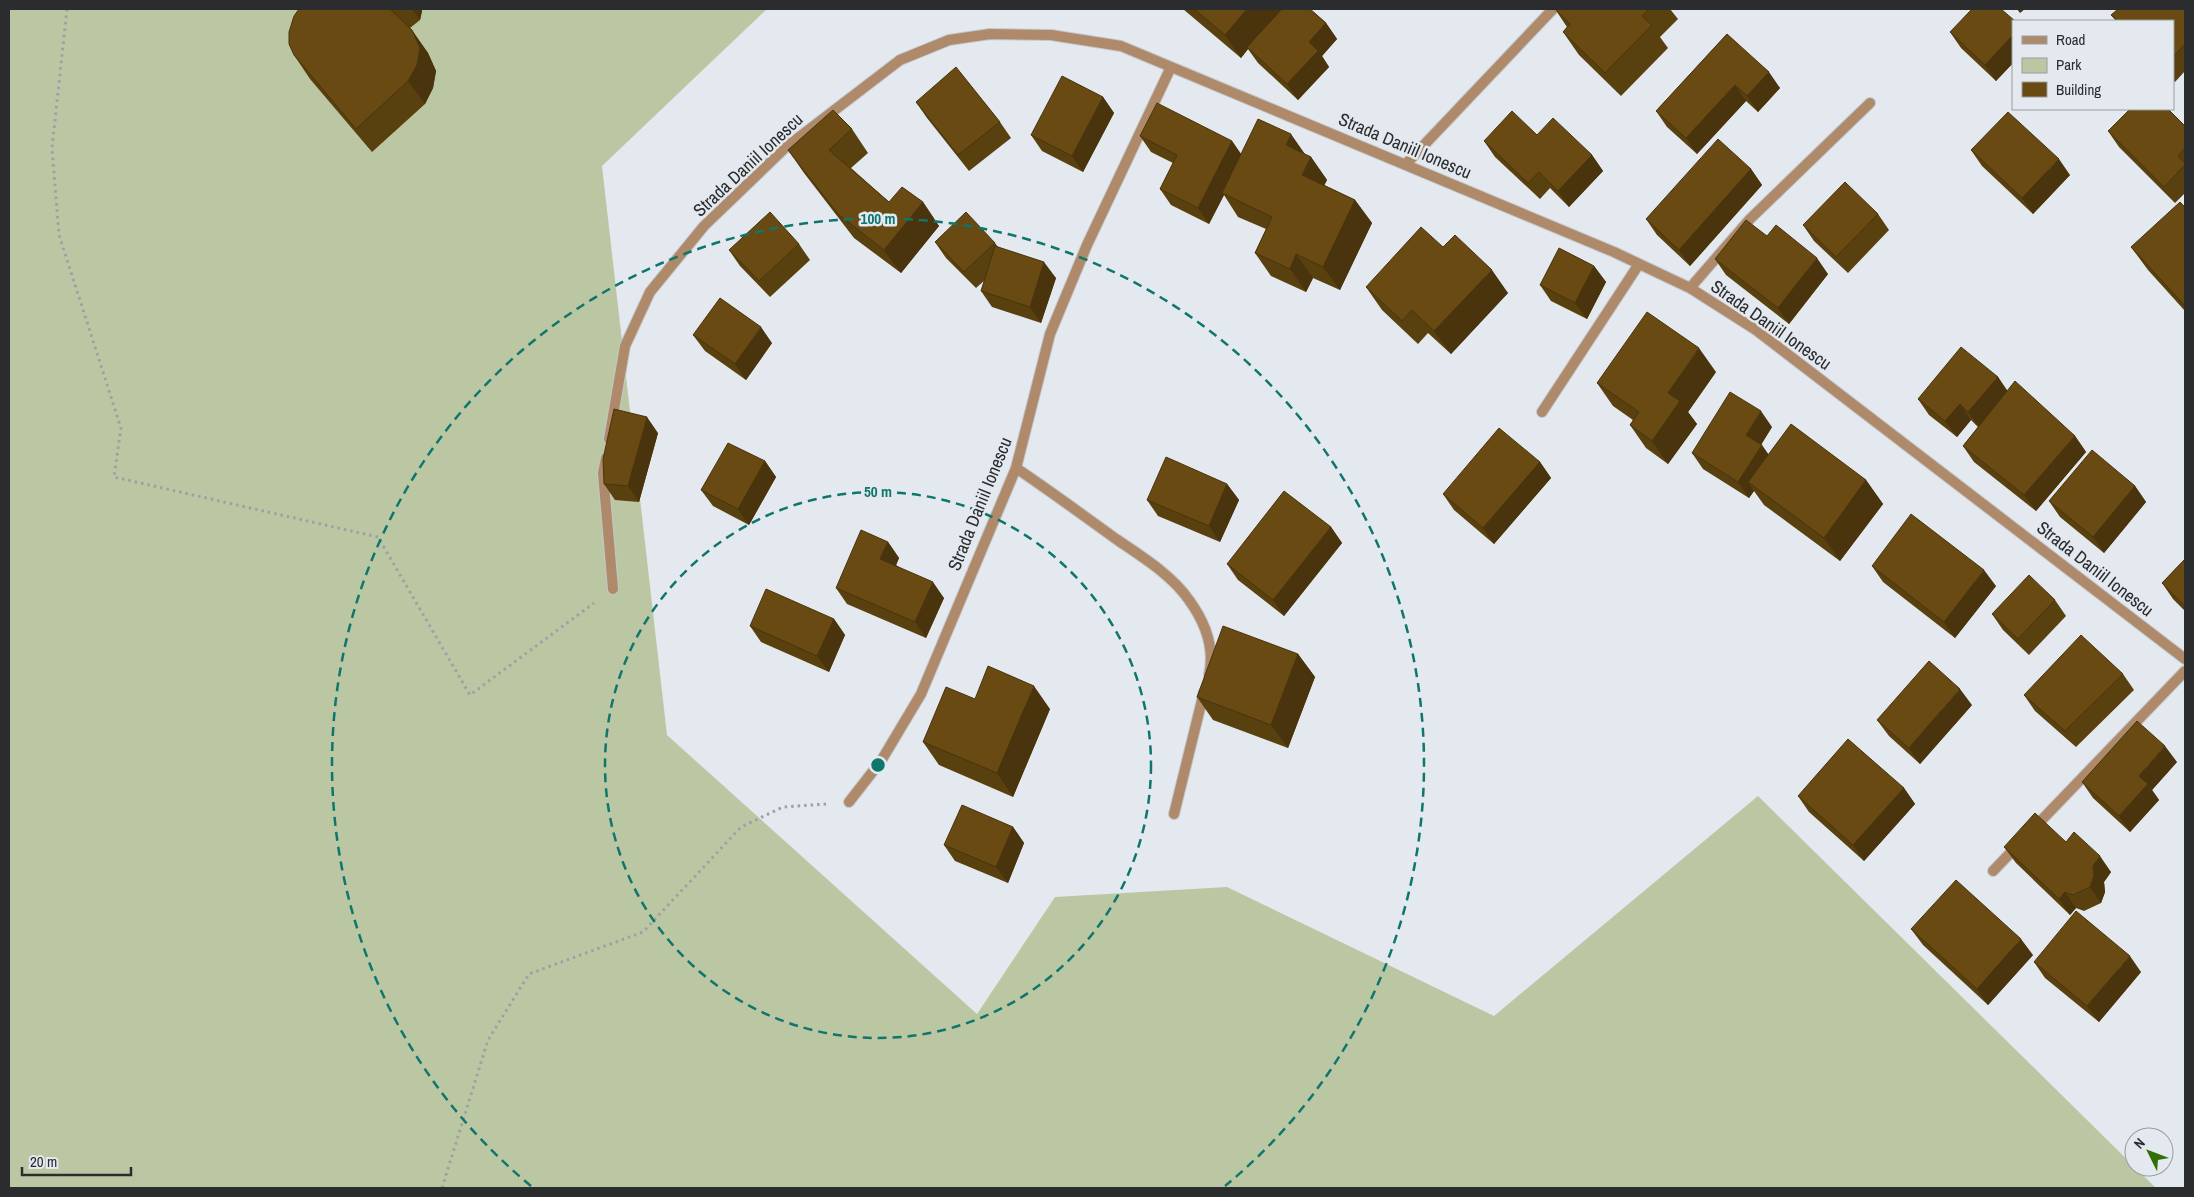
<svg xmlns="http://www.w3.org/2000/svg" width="2194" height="1197" viewBox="0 0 2194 1197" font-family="'Archivo Narrow',sans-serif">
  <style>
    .green { fill: #bbc7a3 }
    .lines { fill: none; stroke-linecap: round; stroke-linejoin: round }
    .street-casing { stroke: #c3c7cc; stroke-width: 12 }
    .path { stroke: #9da1a5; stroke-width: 3; stroke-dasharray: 2.5 4; stroke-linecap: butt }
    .street { stroke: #ae8a6a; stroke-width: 10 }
    .wall { fill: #59400f }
    .shaded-wall { fill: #49340d }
    .building { fill: #684a12; stroke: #49340d }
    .ring { fill: none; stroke: #0f766e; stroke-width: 2.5; stroke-dasharray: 9 6 }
    .labels { text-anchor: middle; stroke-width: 5; stroke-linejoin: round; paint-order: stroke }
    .street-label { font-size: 18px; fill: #2a2c2e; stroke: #e4e9ef }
    .centre { fill: #0f766e; stroke: #e4e9ef; stroke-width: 2.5 }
    .ring-label { font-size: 15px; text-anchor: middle; font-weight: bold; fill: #0f766e; stroke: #e4e9ef; stroke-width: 5; stroke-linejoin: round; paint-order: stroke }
  </style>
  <rect width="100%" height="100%" fill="#e4e9ef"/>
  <path class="green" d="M9,9H767L602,166L667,735L977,1014L1055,897L1227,887L1494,1016L1758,796L2156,1188H9Z"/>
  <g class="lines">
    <g class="street-casing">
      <path id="street" d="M1406,164L1553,9
        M1690,288L1750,219L1870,103
        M1542,412L1639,264
        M609,439L625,346L650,292L704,226L785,148L900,60L949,40L990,34L1051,35L1121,46L1614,252L1690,288L1756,330L2185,659
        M606,458L603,473L613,589
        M1016,468C1050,491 1083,515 1116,539C1141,556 1172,575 1189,600C1205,622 1215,648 1209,675
        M849,802L881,761L921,694L1016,468L1050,334L1087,245L1171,67
        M1174,814L1204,692
        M2033,829L2185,671
        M1993,871L2018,845"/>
    </g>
    <path class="path" d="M67,9L52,148L59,235L121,428L114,477L378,537L470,695L594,603
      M442,1188L488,1040L529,974L643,932L741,827L783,807L826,804"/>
    <use href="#street" class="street"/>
  </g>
  <path class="wall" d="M299,9H421L422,11L420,20L410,28L428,53L436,71L433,88L425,104L372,152L310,79L294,55Z
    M1183,9H1310L1326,23L1337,39L1322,56L1329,67L1298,100L1258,63L1248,49L1241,58Z
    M1555,9H1670L1678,19L1660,37L1668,48L1621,96L1579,55L1563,32L1567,27Z
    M2185,9V71L2175,82L2173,80V21H2116L2111,15Z
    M2013,21V63L1996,81L1961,48L1950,32Z
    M1727,34L1780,88L1758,112L1746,101L1697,154L1667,127L1656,111Z
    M1103,97L1114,113L1083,172L1042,151L1031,135Z
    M916,102L1000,122L1011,138L969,171L927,118Z
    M2185,126V193L2175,203L2119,147L2108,131Z
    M852,129L868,153L851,168L889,202H923L939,226L901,273L854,238L804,173L788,150Z
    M1537,135L1592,155L1603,171L1569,207L1550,188L1540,199L1495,157L1484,141Z
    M1140,136L1232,141L1241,154H1305L1311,157L1327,180L1324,185L1355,200L1372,223L1340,290L1313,278L1306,292L1271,276L1255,253L1266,229L1238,217L1224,195L1209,224L1171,205L1160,189L1173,163L1151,152Z
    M1971,150L2070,175L2033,214L1982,166Z
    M1751,169L1762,185L1690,266L1657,235L1646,219Z
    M2185,207V311L2148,270L2131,247Z
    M1878,214L1889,230L1848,273L1814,241L1803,225Z
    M935,242L995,243L998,247L1056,278L1041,323L992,307L981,291L985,280L976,288L946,258Z
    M799,244L810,260L770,297L740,266L729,250Z
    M1443,247L1508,293L1451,354L1428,333L1418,344L1382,310L1366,287Z
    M1715,259L1828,274L1789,324L1726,275Z
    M1594,266L1606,282L1587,319L1551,301L1540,285Z
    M693,335L772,343L746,380L705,351Z
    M1716,372L1688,412L1697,424L1668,464L1646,448L1630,425L1633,420L1613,406L1597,383Z
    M1998,377L2007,391L2075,436L2086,452L2036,511L1974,462L1963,446L1978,427L1971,420L1957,437L1929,415L1918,399Z
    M1772,427L1761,445L1768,454L1866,480L1883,504L1840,561L1764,505L1754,491L1749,498L1703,469L1692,453Z
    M658,433L639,502L615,500L604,484Z
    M765,461L776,477L749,525L713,506L701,490Z
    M1540,462L1551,478L1494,544L1454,510L1443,494Z
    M1227,484L1239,500L1220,542L1158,516L1147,500Z
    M2135,486L2146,502L2104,553L2060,517L2049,501Z
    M1331,527L1342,543L1284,616L1238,580L1227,564Z
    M888,542L899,558L896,565L944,598L926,638L847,604L836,588Z
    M2185,559V611L2173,599L2162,583Z
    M1872,566L1996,586L1955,638L1883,582Z
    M2055,600L2066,616L2029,655L2003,630L1992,614Z
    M834,619L845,635L829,672L761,642L750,626Z
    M1298,654L1315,677L1288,748L1213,720L1197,697Z
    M2123,674L2134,690L2076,747L2035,711L2024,695Z
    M975,699L1050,709L1013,797L939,765L923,742Z
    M1972,705L1920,764L1889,736L1877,720Z
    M2177,762L2152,790L2159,800L2130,832L2093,798L2082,782Z
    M1904,788L1915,804L1864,861L1809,812L1798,796Z
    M1013,827L1024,843L1008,883L955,861L944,845Z
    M2066,842L2111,872L2104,882L2105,892L2101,903L2084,911L2076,908L2070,915L2016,863L2004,847Z
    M1911,929L2033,955L1988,1005L1923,945Z
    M2034,962L2141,972L2099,1022L2045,978Z"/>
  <path class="shaded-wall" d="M412,9H421L422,11L420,20Z
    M1247,9H1282L1247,47L1248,49L1241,58L1225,35Z
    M2017,9H2025L2020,13Z
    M1326,23L1337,39L1322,56L1329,67L1298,100L1287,84L1309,42Z
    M412,30L428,53L436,71L433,88L425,104L408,81Z
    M2013,35V63L1996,81L1985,65Z
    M1769,72L1780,88L1758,112L1747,96Z
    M1735,85L1746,101L1697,154L1686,138Z
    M1103,97L1114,113L1083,172L1072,156Z
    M1291,134L1307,157L1286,145Z
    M1232,141L1243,157L1222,193L1224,195L1209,224L1198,208Z
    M1592,155L1603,171L1569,207L1558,191Z
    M1311,157L1327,180L1318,198L1302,175Z
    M2059,159L2070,175L2033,214L2022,198Z
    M1751,169L1762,185L1690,266L1679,250Z
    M1355,200L1372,223L1340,290L1323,267Z
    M923,202L939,226L901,273L884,250Z
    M1296,254L1313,278L1306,292L1290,269Z
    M1817,258L1828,274L1789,324L1778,308Z
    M1044,262L1056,278L1041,323L1030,307Z
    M1594,266L1606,282L1587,319L1575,303Z
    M1492,270L1508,293L1451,354L1434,331Z
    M761,327L772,343L746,380L735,364Z
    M1699,348L1716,372L1688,412L1697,424L1668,464L1652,441L1668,393Z
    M1998,377L2009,393L1980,428L1968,412Z
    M1960,404L1971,420L1957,437L1945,421Z
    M1761,411L1772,427L1757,451L1746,435Z
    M647,417L658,433L639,502L628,486Z
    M2075,436L2086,452L2036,511L2024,495Z
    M1762,445L1773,461L1748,482L1754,491L1749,498L1738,482Z
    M765,461L776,477L749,525L738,509Z
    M1540,462L1551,478L1494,544L1483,528Z
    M1866,480L1883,504L1840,561L1824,538Z
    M1227,484L1239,500L1220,542L1209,526Z
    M2135,486L2146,502L2104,553L2093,537Z
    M1331,527L1342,543L1284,616L1273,600Z
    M888,542L899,558L892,575L880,559Z
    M1984,570L1996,586L1955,638L1944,622Z
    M933,582L944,598L926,638L915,622Z
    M834,619L845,635L829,672L817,656Z
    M1298,654L1315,677L1288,748L1271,725Z
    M1034,686L1050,709L1013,797L997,773Z
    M1960,689L1972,705L1920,764L1909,748Z
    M2165,746L2177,762L2152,790L2159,800L2130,832L2119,816L2139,776Z
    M1904,788L1915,804L1864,861L1853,845Z
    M1013,827L1024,843L1008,883L996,867Z
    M2100,856L2111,872L2104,882L2105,892L2101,903L2090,887L2093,866Z
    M2065,892L2076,908L2070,915L2059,899Z
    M2021,939L2033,955L1988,1005L1977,989Z
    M2130,956L2141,972L2099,1022L2087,1006Z"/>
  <path class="building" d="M299,9H390L412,30L420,48L417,65L408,81L356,129L294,55L289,44V32L294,16Z
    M1194,9H1247L1225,35Z
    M1282,9H1310L1326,23L1309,42L1318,51L1287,84L1247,47Z
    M1555,9H1649L1642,16L1652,25L1605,73L1563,32L1570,24Z
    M1972,9H2001L2015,21H2013V35L1985,65L1950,32Z
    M2118,9H2185V44L2173,57V21H2118L2111,15Z
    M1727,34L1769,72L1747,96L1735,85L1686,138L1656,111Z
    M956,67L1000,122L958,155L916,102Z
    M1062,76L1103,97L1072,156L1031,135Z
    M1157,103L1232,141L1198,208L1160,189L1177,155L1140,136Z
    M2130,109H2168L2185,126V148L2178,156L2185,163V165L2164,187L2108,131Z
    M833,110L852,129L829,150L889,202L902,187L923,202L884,250L838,214L788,150Z
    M1512,111L1537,135L1553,118L1592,155L1558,191L1539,172L1528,183L1484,141Z
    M2008,112L2059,159L2022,198L1971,150Z
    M1258,119L1291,134L1286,145L1311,157L1302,175L1355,200L1323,267L1296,254L1290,269L1255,253L1272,217L1222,193Z
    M1718,139L1751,169L1679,250L1646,219Z
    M1845,182L1878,214L1836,257L1803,225Z
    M2180,202L2185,207V306L2131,247Z
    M770,212L799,244L759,281L729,250Z
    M966,212L995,243L964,272L935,242Z
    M1746,220L1767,236L1776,225L1817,258L1778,308L1715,259Z
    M1421,227L1443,247L1455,235L1492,270L1434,331L1412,310L1402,321L1366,287Z
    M995,246L1044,262L1030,307L981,291Z
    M1559,248L1594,266L1575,303L1540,285Z
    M720,298L761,327L735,364L693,335Z
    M1647,312L1699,348L1668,393L1680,401L1652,441L1630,425L1639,412L1597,383Z
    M1961,347L1998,377L1968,412L1960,404L1945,421L1918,399Z
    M2015,381L2075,436L2024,495L1963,446Z
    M1730,392L1761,411L1746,435L1762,445L1738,482L1692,453Z
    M614,409L647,417L628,486L604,484L603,459Z
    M1791,424L1866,480L1824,538L1748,482Z
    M1499,428L1540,462L1483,528L1443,494Z
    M728,443L765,461L738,509L701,490Z
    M2092,450L2135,486L2093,537L2049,501Z
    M1166,457L1227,484L1209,526L1147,500Z
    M1284,491L1331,527L1273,600L1227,564Z
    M1911,514L1984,570L1944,622L1872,566Z
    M861,530L888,542L880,559L933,582L915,622L836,588Z
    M2185,559V606L2162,583Z
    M2029,575L2055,600L2018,639L1992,614Z
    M766,589L834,619L817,656L750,626Z
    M1223,626L1298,654L1271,725L1197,697Z
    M2081,635L2123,674L2065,731L2024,695Z
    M1929,661L1960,689L1909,748L1877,720Z
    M988,666L1034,686L997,773L923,742L946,687L975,699Z
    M2137,721L2165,746L2139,776L2148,784L2119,816L2082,782Z
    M1848,739L1904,788L1853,845L1798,796Z
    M962,805L1013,827L996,867L944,845Z
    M2035,813L2066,842L2074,832L2100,856L2093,866L2094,876L2090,887L2073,895L2065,892L2059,899L2004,847Z
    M1956,880L2021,939L1977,989L1911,929Z
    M2076,911L2130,956L2087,1006L2034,962Z"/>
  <g class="ring">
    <circle cx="878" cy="765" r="273"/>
    <path d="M531 1186A546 546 0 1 1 1225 1186"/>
  </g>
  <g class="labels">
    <g class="street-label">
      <text transform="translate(1405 146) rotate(23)" y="6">Strada Daniil Ionescu</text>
      <text transform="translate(748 165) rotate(-43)" y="6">Strada Daniil Ionescu</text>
      <text transform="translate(1771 325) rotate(35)" y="6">Strada Daniil Ionescu</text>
      <text transform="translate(980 504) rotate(-68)" y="6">Strada Daniil Ionescu</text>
      <text transform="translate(2095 569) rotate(38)" y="6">Strada Daniil Ionescu</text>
    </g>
  </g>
  <circle cx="878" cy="765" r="8" class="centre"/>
  <g class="ring-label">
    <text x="878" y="224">100 m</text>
    <text x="878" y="497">50 m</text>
  </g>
  <rect width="2194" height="1197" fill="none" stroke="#2a2c2e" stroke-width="20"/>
  <rect x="2012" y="20" width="162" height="90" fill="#e4e9ef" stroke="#9a9da2"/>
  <rect x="2022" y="36" width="25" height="8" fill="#ae8a6a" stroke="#9a9da2"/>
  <text x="2056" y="45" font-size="15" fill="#2a2c2e">Road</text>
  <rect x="2022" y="58" width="25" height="15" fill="#bbc7a3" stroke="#9a9da2"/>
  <text x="2056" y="70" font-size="15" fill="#2a2c2e">Park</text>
  <rect x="2022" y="82" width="25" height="15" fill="#684a12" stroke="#9a9da2"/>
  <text x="2056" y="95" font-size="15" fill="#2a2c2e">Building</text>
  <g transform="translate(2149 1152) rotate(312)"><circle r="24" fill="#e4e9ef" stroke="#9a9da2"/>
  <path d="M0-4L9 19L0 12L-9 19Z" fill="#327003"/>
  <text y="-8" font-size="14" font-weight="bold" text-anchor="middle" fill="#2a2c2e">N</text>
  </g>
  <path d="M22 1167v8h109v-8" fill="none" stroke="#2a2c2e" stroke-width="2.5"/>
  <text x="30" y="1167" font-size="15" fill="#2a2c2e" stroke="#e4e9ef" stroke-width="4" paint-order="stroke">20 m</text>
</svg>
